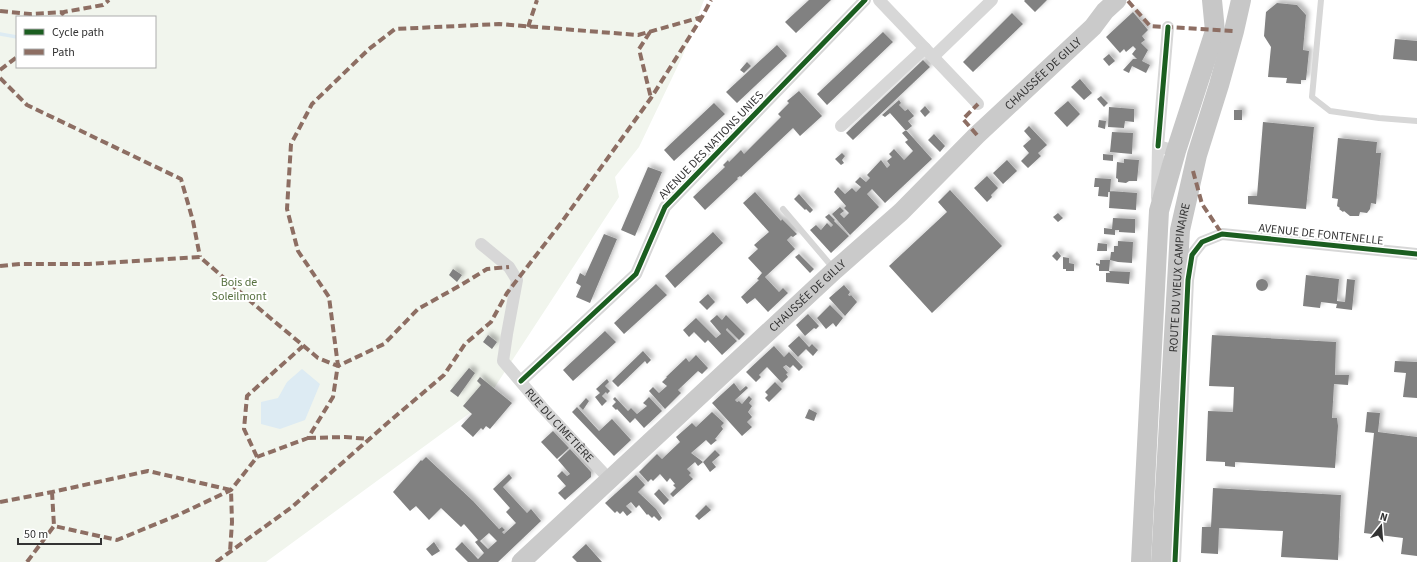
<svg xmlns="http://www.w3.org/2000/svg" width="1417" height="562" viewBox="0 0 1417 562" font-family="'Source Sans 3',sans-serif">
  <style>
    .green { fill: #f1f5ed; fill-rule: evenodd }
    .water { fill: #ddebf3 }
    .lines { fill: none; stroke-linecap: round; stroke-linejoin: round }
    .stream { stroke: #ddebf3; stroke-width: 3.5 }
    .building { fill: #818181; fill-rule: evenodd; filter: url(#shadow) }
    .service { stroke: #d7d7d7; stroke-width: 6 }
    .minor { stroke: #d7d7d7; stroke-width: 12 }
    .primary { stroke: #cacaca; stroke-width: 19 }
    .trunk { stroke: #c7c7c7; stroke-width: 20 }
    .quiet { stroke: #8d6e63; stroke-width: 4; stroke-dasharray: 8 4; stroke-linecap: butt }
    .cycleway-casing { stroke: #fff; stroke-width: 8 }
    .cycleway { stroke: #1b5e20; stroke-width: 5 }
    .labels { text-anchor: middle; stroke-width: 4; stroke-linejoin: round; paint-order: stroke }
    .street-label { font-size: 12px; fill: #333; stroke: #fff }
    .park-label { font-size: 12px; fill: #56703f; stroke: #fff }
  </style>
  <defs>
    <filter id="shadow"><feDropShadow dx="3.5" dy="-3.5" stdDeviation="2" flood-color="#0004"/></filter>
  </defs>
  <rect width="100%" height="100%" fill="#fff"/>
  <path class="green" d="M0,0H704L683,55L639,147L615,177L619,197L485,402L266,562H0ZM17,17H155V67H17Z"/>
  <path class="water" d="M302,369L320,384L305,420L280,429L261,424V402L278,398L287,382Z"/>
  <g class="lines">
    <path class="stream" d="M0,34L17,37"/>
  </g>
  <path class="building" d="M809,0H831L796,33L785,22Z
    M1025,0H1047L1035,12L1024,1Z
    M1277,3L1297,5L1306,15L1303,50L1309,51L1306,80H1301V84L1286,83L1287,78L1268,77L1271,47L1264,36L1266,12Z
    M1133,12L1148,30L1142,36L1145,40L1141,43L1148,50L1142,61L1150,65L1146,73L1132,66L1129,73L1123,70L1133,59H1137L1132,54L1136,49L1133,46L1126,52L1124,49L1120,53L1106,37Z
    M1012,13L1023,24L973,72L963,62Z
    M883,32L893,42L827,105L817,94Z
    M1395,39L1417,41V61L1393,59Z
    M777,45L787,56L737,103L726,92Z
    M1109,54L1115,61L1109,66L1103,59Z
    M923,60L930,67L853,140L846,133Z
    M747,62L751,66L744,73L740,70Z
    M1080,79L1092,93L1084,100L1071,87Z
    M799,91L822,116L800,136L793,128L741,177L740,176L737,178L738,179L705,210L693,197L725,167L723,165L728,160L729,162L741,150L744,154L781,117L778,114L789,103L787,101Z
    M1101,96L1108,103L1104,107L1097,99Z
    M899,100L901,103L899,105L905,111L908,109L914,116L908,121L912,126L906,131L890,113L885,117L882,115Z
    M1068,101L1080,114L1067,127L1054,113Z
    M714,103L725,114L674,161L664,150Z
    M925,106L930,112L925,117L920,111Z
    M1109,107L1134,109V122L1125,121L1124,128L1108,127Z
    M1234,110H1242V120H1234Z
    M1099,120L1106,121L1105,129L1098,127Z
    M1263,122L1314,127L1306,209L1248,204V196H1257Z
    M1029,126L1047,145L1038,153L1041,156L1028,168L1021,161L1029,153L1023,146L1031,139L1024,131Z
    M906,130L932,159L885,203L872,189L867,194L879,207L850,235L832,214L840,207L844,211L840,214L844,218L849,213L844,208L846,206L834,192L838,187L845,194L852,188L856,192L861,187L855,182L860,177L866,182L870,178L867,175L881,160L887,168L890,165L887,161L892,157L889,154L894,149L904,160L913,151L905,142L908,140L902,133Z
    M1112,132L1133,133L1132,154L1110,152Z
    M934,134L945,146L940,152L928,140Z
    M1338,138L1377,142L1376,153H1381L1376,204L1371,203L1370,209L1367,213L1360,212L1359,216H1350L1344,211L1343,212L1339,209L1340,208L1337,206L1338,199L1332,198Z
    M842,153L845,156L842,160L844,163L841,165L835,159Z
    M1103,154L1113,155V161L1103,160Z
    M1124,159L1139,160L1137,181H1129L1126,183L1118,182V179L1116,178L1117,162L1124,163Z
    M1007,160L1017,171L1003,184L993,173Z
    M648,167L662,172L635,236L621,230Z
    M987,176L998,188L991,195L992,197L987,202L974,188Z
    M1095,178L1111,179L1110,192H1108V197L1098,196L1099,187H1094Z
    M950,190L1002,246L932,313L889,266L947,212L938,202Z
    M1110,191L1137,193L1136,210L1109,208Z
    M755,192L781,221L782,219L797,234L793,237L791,236L787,240L795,249L765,277L779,292L783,288L788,293L768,312L755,298L747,304L741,297L759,280L757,279L762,273L748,258L758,249L754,245L769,232L743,203Z
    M799,194L813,210L810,213L806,209L805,210L794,199Z
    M1058,213L1063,218L1058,222L1053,217Z
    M829,214L835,220L834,221L849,236L831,253L810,230L816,225L821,230L827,223L831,227L833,225L825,217Z
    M1113,218L1135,219V233L1119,232V230H1115V235L1104,234V228L1112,229Z
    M713,232L723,243L675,288L665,276Z
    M604,234L617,239L590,303L576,297L581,286L576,283L580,273L585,276Z
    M1118,241L1133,242L1132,263L1118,262L1110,260L1109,271H1099V266L1096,265V263L1100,264V260H1110L1111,252H1114V246H1118Z
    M1098,243L1107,244V251H1097Z
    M1057,251L1061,256L1057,261L1052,256Z
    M799,254L814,269L810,273L795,257Z
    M1063,257L1069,258V263L1074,264V271H1066V269H1063Z
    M453,269L462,275L457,282L449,275Z
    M1109,271L1130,272L1129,284L1106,282V273H1110Z
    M1306,275L1339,279L1337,301L1345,302L1347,279L1355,280L1352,310L1336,308L1337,304L1321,302L1320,308L1303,306Z
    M1256 285a6 6 0 1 1 12 0a6 6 0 1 1-12 0Z
    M656,284L667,295L624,334L614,323Z
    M844,285L850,292L848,295L850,296L851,295L857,302L845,316L829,298Z
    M708,294L715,302L707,310L699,302Z
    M830,305L843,318L836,327L833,323L826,329L817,318Z
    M808,314L819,326L816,329L814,328L805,336L796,325Z
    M717,315L722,320L726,315L745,334L739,340L727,328L726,330L737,341L722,355L708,340L705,343L694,332L689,337L683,330L696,318L716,338L721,334L710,321Z
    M605,331L616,342L573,381L563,370Z
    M488,335L497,342L492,349L483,342Z
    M1212,335L1336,342L1335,375H1349L1348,385L1334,384L1332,418H1337L1338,426L1335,468L1235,462V467L1225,466V462L1206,461L1208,411L1233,412L1234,387L1209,386Z
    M799,336L809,347L812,344L818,350L813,356L806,349L798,357L788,346Z
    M774,346L784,357L789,352L803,367L799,371L793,365L790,368L786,365L783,367L788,373L786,374L788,377L782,383L767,367L759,375L761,377L756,382L746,372Z
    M643,351L651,360L647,364L645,361L618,387L612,381Z
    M696,355L708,368L702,374L698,371L678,390L681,393L665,409L649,391L653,387L659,393L667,386L662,382L667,377H666L686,358L689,362Z
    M1395,361L1417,362V398L1403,397L1406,373L1394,372Z
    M469,368L475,373L458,397L450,391Z
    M480,377L512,403L490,429L486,426L483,430L481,428L473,437L461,426L472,414L463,406L481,385L477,381Z
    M607,379L609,382L605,386L610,391L607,394L606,392L602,396L607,401L602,406L595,397L600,393L596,389Z
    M775,382L782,389L769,402L765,398L768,395L765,392Z
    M734,383L740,391L746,386L748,388L735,400L737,402L739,401L742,404L749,396L752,399L749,403L752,406L748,412L752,417L747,422L752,427L742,436L712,403Z
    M615,397L628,411L631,408L637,414L647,406L643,403L649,397L662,411L644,428L635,418L630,423L617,409L616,410L612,406L616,402L613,399Z
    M586,398L589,401L583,410L579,406Z
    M577,407L599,431L612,419L631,440L614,456L572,412Z
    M809,409L817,413L814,421L805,418Z
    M712,412L724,423L721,426L723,429L715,439L717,440L711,445L706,440L691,453L703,462L698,466L695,462L687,469L691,473L689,475L693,479L673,497L670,494L676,488L673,485L675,484L670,478L667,482L660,474L653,481L651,479L648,482L639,472L657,454L662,459L680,442L676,437L692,423L696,427Z
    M1367,412L1380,413L1378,432L1417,437V556L1401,554L1403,538L1364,533L1374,433L1365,432Z
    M553,431L569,448L557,459L541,442Z
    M570,449L591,472V477L565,500L558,493L566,486L557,476L562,471L567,476L570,474L558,460Z
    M715,450L720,455L712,462L716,467L710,472L703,462Z
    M426,457L473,501L499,529L502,527L505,530L502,532L504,534L516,523L506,512L510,508L493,489L509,474L512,478L503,487L527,513L531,509L541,521L498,562H468L455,549L462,542L478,559L484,553L475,542L478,540L464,524L461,527L441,508L429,520L416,506L410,511L393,492L421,460L422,461ZM489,533L497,541L488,549L480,541Z
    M636,475L645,485L638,492L656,509L662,518L659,521L654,516L652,518L648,514L647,515L639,505L636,508L631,502L626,506L632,512L627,516L623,511L620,514L617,511L615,513L605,503Z
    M1213,488L1341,495L1338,560L1281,557L1283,531L1219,528L1218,554L1201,553L1202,527H1211Z
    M659,489L669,500L664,505L654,494Z
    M706,505L711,510L699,520L695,516Z
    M434,542L440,551L432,556L426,549Z
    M586,544L602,562H577L572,557Z"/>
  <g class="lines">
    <path class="service" d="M1321,0L1312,97L1330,111L1379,118L1417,121
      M783,209L834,269"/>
    <g class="minor">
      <path d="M879,0L978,104"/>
      <path d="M933,57L992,0"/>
      <path d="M841,126L925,48"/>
      <path d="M1158,146L1168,27"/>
      <path d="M1157,198L1158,146L1176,151"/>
      <path id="s1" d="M481,244L509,267L517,280L507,334L503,361L542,407L610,480"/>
      <path d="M521,381L636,274L665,207L865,0"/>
      <path d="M1175,562L1188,280L1192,255L1202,242L1222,234L1417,254"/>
    </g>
    <path class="primary" id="s2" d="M521,562L835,270L901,212L977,135L1093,27L1105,11L1117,0"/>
    <g class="trunk">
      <path d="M1141,562L1159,211L1176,151L1215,31L1212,0"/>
      <path id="s3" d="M1161,562L1180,230L1197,155L1219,85L1234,31L1241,0"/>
    </g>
    <path class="quiet" d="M1128,1L1150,26L1234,31
      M0,11L30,14L64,12
      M61,15L64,12L103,5L109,0
      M528,27L537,0
      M650,32L639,49L651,98
      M0,70L17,57
      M0,78L27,105L181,179L193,221L200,257
      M977,135L963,119L978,104
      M1193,171L1202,204L1222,234
      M0,266L20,264H89L200,257L256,306L318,358L338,366L384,344L418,309L461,285L487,269L509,267
      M308,438L345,437L369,439
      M257,457L244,429L247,396L303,346
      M52,492L54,526
      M0,502L52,492L148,471L231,490L232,522L230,552
      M27,562L54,526L117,540L178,515L231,490L257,457L308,438L333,397L337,371L338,366L329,297L298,251L287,209L291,144L312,104L369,49L395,29L499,24L638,35L702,17
      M216,562L292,507L391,420L444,375L465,344L491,322L507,293L561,223L651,98L702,17L711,0"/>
    <g class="cycleway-casing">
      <path id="cycleway" d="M1158,146L1168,27
        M521,381L636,274L665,207L865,0
        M1175,562L1188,280L1192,255L1202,242L1222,234L1417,254"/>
    </g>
    <use href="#cycleway" class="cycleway"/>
  </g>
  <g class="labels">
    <g class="street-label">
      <text dy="4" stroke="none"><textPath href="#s2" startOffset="715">CHAUSSÉE DE GILLY</textPath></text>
      <text transform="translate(711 145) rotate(-46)" y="4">AVENUE DES NATIONS UNIES</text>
      <text transform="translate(1321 234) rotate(6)" y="4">AVENUE DE FONTENELLE</text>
      <text dy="4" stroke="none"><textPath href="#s3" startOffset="285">ROUTE DU VIEUX CAMPINAIRE</textPath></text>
      <text dy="4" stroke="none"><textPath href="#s2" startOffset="391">CHAUSSÉE DE GILLY</textPath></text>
      <text dy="4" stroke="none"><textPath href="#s1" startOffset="219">RUE DU CIMETIÈRE</textPath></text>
    </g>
    <g class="park-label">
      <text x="239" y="286">Bois de<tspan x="239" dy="14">Soleilmont</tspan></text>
    </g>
  </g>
  <rect x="16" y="16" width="140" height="52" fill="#ffffff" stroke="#adadad"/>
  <rect x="24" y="29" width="20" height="6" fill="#1b5e20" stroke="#adadad"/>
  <text x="52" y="36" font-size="12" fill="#333333">Cycle path</text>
  <rect x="24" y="49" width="20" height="6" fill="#8d6e63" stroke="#adadad"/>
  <text x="52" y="56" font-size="12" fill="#333333">Path</text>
  <g transform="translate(1381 526) rotate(17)" stroke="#ffffff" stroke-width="3" paint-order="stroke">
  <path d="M0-3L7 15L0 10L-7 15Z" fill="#333333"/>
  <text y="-6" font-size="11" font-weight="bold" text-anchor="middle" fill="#333333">N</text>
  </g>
  <path d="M18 538v6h83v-6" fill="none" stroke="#333333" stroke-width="2"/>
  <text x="24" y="538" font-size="12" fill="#333333" stroke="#ffffff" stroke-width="3" paint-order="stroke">50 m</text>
</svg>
